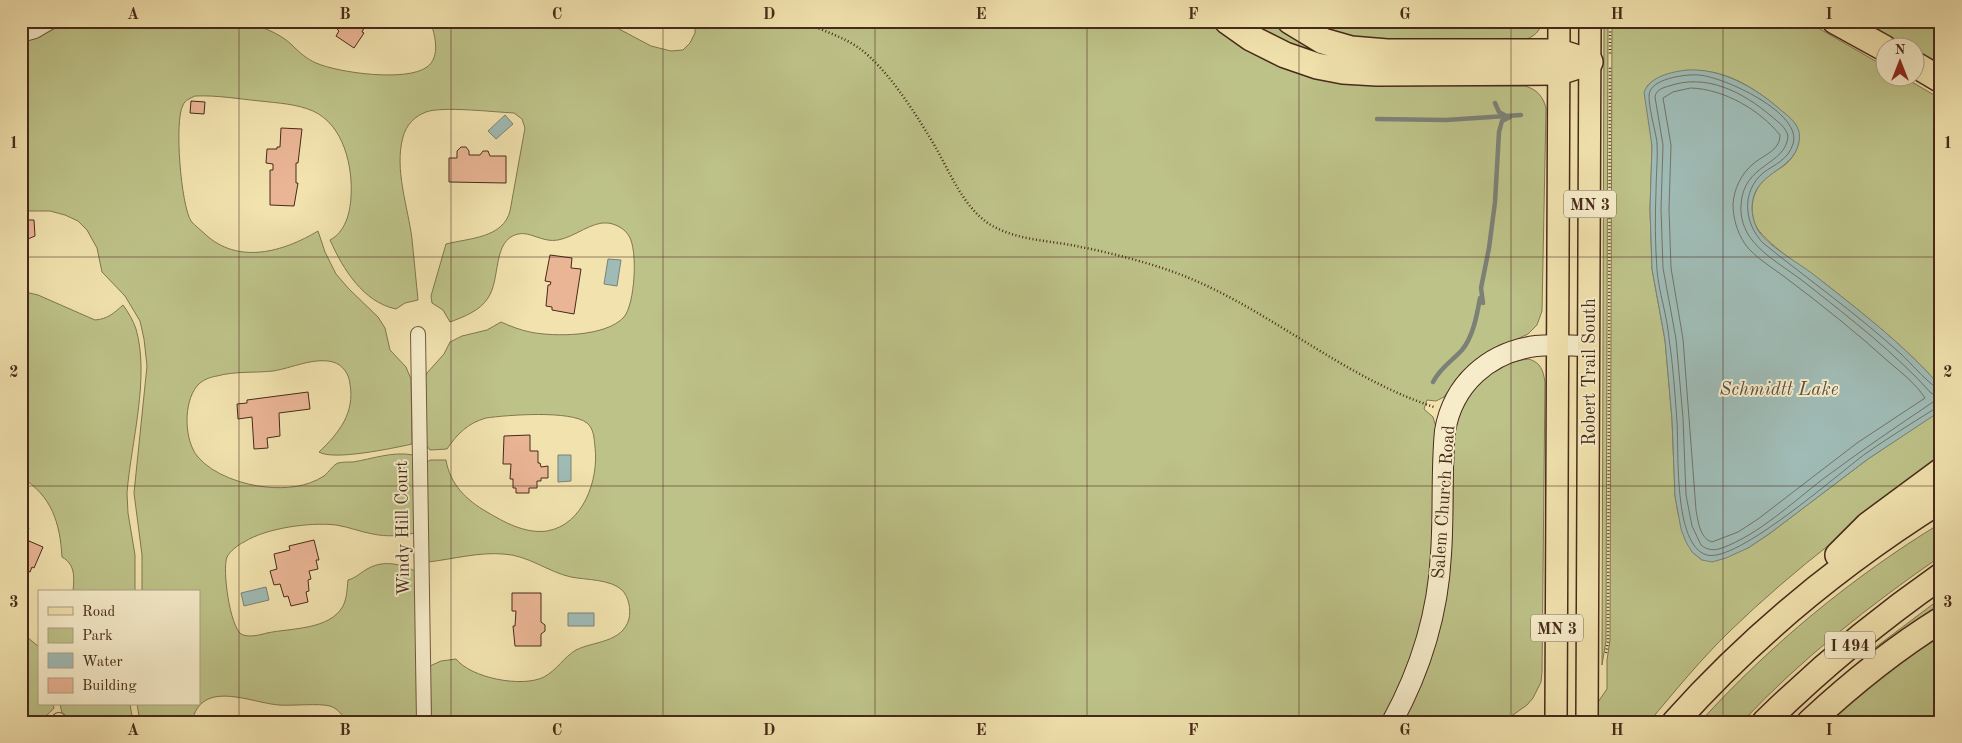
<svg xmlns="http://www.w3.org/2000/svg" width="1962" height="743" viewBox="0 0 1962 743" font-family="'Old Standard TT',serif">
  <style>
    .green { fill: #bdc288; stroke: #827651 }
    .water { fill: #9fbbb5; stroke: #7c8177 }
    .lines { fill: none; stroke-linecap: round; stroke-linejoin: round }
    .shore { stroke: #747268; stroke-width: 1 }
    .stream { stroke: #7c8177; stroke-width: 4.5 }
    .building { fill: #eab595; stroke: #482a1a }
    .street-casing { stroke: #72583f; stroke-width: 16 }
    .secondary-casing { stroke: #482a1a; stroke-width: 22 }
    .primary-casing { stroke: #482a1a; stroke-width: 24 }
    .highway-casing { stroke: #482a1a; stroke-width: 28 }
    .path { stroke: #482a1a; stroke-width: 2.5; stroke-dasharray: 1 2.5; stroke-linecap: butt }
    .street { stroke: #f6ecca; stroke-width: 14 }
    .secondary { stroke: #f6ecca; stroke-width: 20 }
    .primary { stroke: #f1e2ae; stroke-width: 21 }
    .highway { stroke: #f1e2ae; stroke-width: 25 }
    .grid { fill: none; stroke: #482a1a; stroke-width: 1; stroke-opacity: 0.55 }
    .labels { text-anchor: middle; stroke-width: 4; stroke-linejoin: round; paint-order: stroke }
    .shield { fill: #f6ecca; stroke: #7c644f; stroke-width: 1 }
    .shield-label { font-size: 16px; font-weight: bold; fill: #482a1a }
    .street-label { font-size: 18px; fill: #482a1a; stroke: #f6ecca }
    .water-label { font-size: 19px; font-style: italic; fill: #5e4e41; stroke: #f6ecca }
    .neatline { fill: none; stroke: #482a1a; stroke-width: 2 }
    .grid-label { font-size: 16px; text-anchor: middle; font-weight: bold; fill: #482a1a }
  </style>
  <rect width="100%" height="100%" fill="#f1e2ae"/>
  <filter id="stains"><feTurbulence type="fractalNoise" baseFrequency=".004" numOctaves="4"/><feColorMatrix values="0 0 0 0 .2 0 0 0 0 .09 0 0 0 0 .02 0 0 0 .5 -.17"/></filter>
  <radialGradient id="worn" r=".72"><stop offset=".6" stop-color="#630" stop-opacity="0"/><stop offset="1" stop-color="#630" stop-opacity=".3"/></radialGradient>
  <path class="green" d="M63,21C102,21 141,21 181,21C199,21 219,19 237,21C255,23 280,33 292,45C300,53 307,59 316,63C339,73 407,82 427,67C441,57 435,34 430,21H604L651,46L671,51L683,50L690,43L695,33V21H1215L1232,36L1350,84L1364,85L1525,86C1536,89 1543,96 1546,108L1542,311L1537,325L1528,334L1481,356L1461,373L1444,397L1436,401L1427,400L1424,409L1433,417L1436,427C1432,468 1434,509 1432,550C1429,611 1410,669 1381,722H431L430,666L441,661L456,659C471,678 522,688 544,677C557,670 564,657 576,650C594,641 622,643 629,619C631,610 629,597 622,590C610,579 586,580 571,577C548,572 528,555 503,554C478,552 454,559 428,562L426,463L430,460H446C450,484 466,500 487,512C504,522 525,534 547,531C583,525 599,480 595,447C594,438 594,429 587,423C571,410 507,415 486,418C468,423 457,434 447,449L430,450L426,445L425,378L427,373L444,354L450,342L462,336L487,330L501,322C510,326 520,330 530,332C554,337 606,337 624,317C635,304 638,250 629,236C625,229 616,224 608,223C592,221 575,237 558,240C543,243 530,231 518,234C492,240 501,279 488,298C480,311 463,317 450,322L443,310L432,303L431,296L446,244C470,238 503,238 510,211L525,128L522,119L514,113C493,112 443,106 426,112C415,116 406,125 403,137C394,169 408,207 412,239C414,259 416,280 418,300L405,303L396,309C363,302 343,269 330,240C345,232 350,214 351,197C353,167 344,125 313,111C297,104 278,103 260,101C239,99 217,95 195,96C191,98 185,100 183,105C174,121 181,205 191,221C195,226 201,230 205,234C238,265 283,252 318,231L325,252L336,274L349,289L378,317L385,328L390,350L406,367L411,379L412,444C394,448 333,461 319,452C339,433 355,413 350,384C349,374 343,365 333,362C314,357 292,368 273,371C255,373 235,371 217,376C210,377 202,380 197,386C183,403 184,441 198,457C213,475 244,485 266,487C286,489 307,487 324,476C329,472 333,465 338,463C343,462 348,462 353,462C372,459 393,451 413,455L415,533C401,536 387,537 373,534C361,532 349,527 336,525C310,522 266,528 244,542C238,545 230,551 227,557C222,570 230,626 241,634C248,638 260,635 267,633C291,628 330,630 343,606C347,598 347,589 348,580C356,578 361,572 369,568C384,560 401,564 415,571L418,722H346C343,715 337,708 330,706C319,703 292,706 279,705C251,703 201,678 192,722H140L137,704H199V592H142V555L134,493L147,366L144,339L140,321L125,296L102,272L97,248L87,230L78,221L65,215L50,211H21V160L26,148L25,131L21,120V42L47,32Z
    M1240,21H1278L1356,58L1312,56Z
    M1306,21H1542C1540,35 1529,39 1517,42L1347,39Z
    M1604,21H1608L1606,641L1602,665Z
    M1612,21H1806L1884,66V78H1905L1941,99V387C1908,349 1866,316 1827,285C1810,272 1762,242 1755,224C1748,205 1754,186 1771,174C1776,170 1782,168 1787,163C1799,152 1804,133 1792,120C1759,90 1724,64 1678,72C1666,75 1656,77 1647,86L1652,146L1650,209L1652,269L1665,340L1672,419L1675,496L1678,513L1692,552L1702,560L1748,548L1769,534L1868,459L1941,410V463C1867,514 1795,568 1730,631C1701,659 1675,691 1649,722H1584L1607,689V660L1610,640Z
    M1864,21H1941V67L1915,52L1914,48L1908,47Z
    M21,291L38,295L95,320C108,319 114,313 123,305C128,312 133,320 136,329C150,378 131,442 127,493L128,513L135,555V592H73C74,578 76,565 62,557C60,523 52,496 21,477Z
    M1529,359C1541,363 1543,370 1545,382L1542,672L1541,682L1533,698L1527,705L1503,722H1403C1429,673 1446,621 1450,566C1454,522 1452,477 1455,433C1456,426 1457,419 1459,413C1470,385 1498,362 1529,359Z
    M1941,523V556C1870,605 1801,659 1742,722H1700C1770,645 1852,577 1941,523Z
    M1941,598V613L1803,722H1792L1872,650Z
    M1941,627V722H1819Z
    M21,632L39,647V704H53L54,708C44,720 36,722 21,722Z
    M60,704H130L133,722H64Z"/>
  <path class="water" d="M1687,70C1722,68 1756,88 1782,111C1792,119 1802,127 1799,142C1793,173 1753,171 1752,207C1752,215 1754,224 1759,232C1771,248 1797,262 1813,274C1857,309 1904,344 1941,387V410L1939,412L1868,459L1769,534L1748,548L1726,558L1712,562L1702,560L1692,552L1686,542L1681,529L1675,496L1672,419L1665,340L1652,269L1650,209L1652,146L1644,92C1651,76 1671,72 1687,70Z
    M505,115L513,124L496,139L488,131Z
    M608,259L621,260L617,286L604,284Z
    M558,455H571V481L558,482Z
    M266,587L269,600L244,606L241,593Z
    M568,613H594V626H568Z"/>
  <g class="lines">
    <path class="shore" d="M1691,88C1724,89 1760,110 1780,135C1780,151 1763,155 1753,164C1741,174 1734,189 1733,204C1733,218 1737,232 1745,244C1755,258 1772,267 1786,278C1822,305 1857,333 1890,363C1902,373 1916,384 1925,398L1857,443L1758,519L1738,532L1712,542C1700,539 1698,521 1696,510L1683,339L1671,268L1669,209L1671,145L1663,98L1673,92Z
      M1941,390C1933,389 1909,361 1901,354C1857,314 1809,280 1763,243C1744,223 1741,192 1763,173C1775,164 1788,160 1793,144C1803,113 1724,77 1699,75C1686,74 1656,78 1650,91C1646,99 1656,132 1657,143C1658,159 1656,175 1656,191C1655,217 1655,244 1657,270C1659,293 1667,315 1669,338C1673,365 1675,394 1677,422C1679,450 1673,546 1707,555C1737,563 1838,474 1865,454C1888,438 1912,423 1936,408L1941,407
      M1941,396L1940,397L1931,393C1895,353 1851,319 1808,285C1791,271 1765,257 1752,240C1744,230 1740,217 1741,205C1743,163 1786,166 1788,136C1786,127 1778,122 1771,116C1743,92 1706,73 1669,86C1662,88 1656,90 1655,97L1663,145L1661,209L1663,268L1676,339L1683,418L1686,495L1692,526L1701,545C1707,550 1714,551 1722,548C1758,535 1793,502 1823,479C1859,452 1896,427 1933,402L1940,399L1941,400"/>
    <path class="stream" d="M1495,103L1499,112L1506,116
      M1377,119L1446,120L1521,115
      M1483,303L1481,288L1489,248L1495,202L1499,132L1502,121L1510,117
      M1433,382C1440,368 1452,361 1462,350C1473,337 1477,315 1480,298"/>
  </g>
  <path class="building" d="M342,21L347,23L348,21H382L374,22L375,27L364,28L362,32L364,33L354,48L336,36L339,31L337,29Z
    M191,101L205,102L204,114L190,113Z
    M281,128L302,129L298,163H296V183H298L294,206L270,205V170H273V164L266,163L267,149H277V147H280Z
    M461,147H466L469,151V155H480L483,151H488L490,156H506V183L449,182V158H457V151Z
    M21,220H34L35,236L21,242Z
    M550,255L572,258L571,268L581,269L574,314L552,310V307L546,306L548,285H550L551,282L545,281Z
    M308,392L310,409L279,413L280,436L267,438L268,448L254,449L252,417L238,419L237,404L247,403V400Z
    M530,435V451H538V463H540L541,467L548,466V478H541V481H537V488H529V493H516V488H513V479H510L511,464H503L504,436Z
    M21,524L29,528L21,541Z
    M314,540L319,560H316L318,569L309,571L311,579L308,580L309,591L306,592L308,602L291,606L288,596L284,597L280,584L274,585L270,571L277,569L274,554L290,550L289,546Z
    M29,541L43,547L34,568L32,567L30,572L21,568V547L26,548Z
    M512,593H541V622L545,625V631L541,634V646H515L513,626H515L516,611H512Z"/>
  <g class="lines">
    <g class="street-casing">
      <path id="street" d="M21,35L35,31L52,21
        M418,334L424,722
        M59,720V722"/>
    </g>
    <g class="secondary-casing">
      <path id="secondary" d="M1392,722C1421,669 1438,614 1441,554C1444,513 1441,472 1445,431C1453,384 1489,352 1536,346C1553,344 1572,346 1589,346"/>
    </g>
    <g class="primary-casing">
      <path id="primary" d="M1556,722L1559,21
        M1587,722L1590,21"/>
    </g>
    <g class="highway-casing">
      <path id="highway" d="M1227,21L1251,38L1285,55L1317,66L1343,71L1377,73L1559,72L1590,62
        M1290,21L1323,41L1351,49L1387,52H1559L1590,62
        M1835,21L1884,48
        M1914,64L1941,80
        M1838,555L1868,525L1941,471
        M1675,722C1753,635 1842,562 1941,500
        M1765,722C1820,668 1878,620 1941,576
        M1810,722C1851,684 1894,649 1941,620"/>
    </g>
    <path class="path" d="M803,21C822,31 842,36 859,48C888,69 918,117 936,148C950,173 962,203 985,221C1012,241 1050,240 1081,247C1111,253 1142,261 1171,271C1264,304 1339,376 1434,407
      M1610,21V56
      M1606,653L1608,641L1610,67"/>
    <use href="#street" class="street"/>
    <use href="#secondary" class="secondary"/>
    <use href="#primary" class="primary"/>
    <use href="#highway" class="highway"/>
  </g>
  <path class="grid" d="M239,21V722M451,21V722M663,21V722M875,21V722M1087,21V722M1299,21V722M1511,21V722M1723,21V722M21,257H1941M21,486H1941"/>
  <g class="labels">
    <g class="shield">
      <rect x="1564" y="190.5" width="52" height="27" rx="4"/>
      <rect x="1531" y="614.5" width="52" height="27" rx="4"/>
      <rect x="1825" y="631.5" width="50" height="27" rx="4"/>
    </g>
    <g class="shield-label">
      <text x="1590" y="210">MN 3</text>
      <text x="1557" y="634">MN 3</text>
      <text x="1850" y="651">I 494</text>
    </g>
    <g class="street-label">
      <text transform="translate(1589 372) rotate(-90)" y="6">Robert Trail South</text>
      <text transform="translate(1443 502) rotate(-86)" y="6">Salem Church Road</text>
      <text transform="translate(402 528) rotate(-91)" y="6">Windy Hill Court</text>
    </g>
    <g class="water-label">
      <text x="1779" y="395">Schmidtt Lake</text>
    </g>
  </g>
  <rect width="1962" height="743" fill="none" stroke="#f1e2ae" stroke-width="55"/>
  <rect x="38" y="590" width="162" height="115" fill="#f6ecca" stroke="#b09e84"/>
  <rect x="48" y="607" width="25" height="8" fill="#f1e2ae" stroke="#b09e84"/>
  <text x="82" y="616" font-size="15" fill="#482a1a">Road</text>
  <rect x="48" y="628" width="25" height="15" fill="#bdc288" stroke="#b09e84"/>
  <text x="82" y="640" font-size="15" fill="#482a1a">Park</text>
  <rect x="48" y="653" width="25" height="15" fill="#9fbbb5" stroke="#b09e84"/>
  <text x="82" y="666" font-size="15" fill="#482a1a">Water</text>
  <rect x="48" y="678" width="25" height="15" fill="#eab595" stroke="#b09e84"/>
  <text x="82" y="690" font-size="15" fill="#482a1a">Building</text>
  <g transform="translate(1900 62)"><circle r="24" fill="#f6ecca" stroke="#b09e84"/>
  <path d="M0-4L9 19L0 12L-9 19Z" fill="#8f2418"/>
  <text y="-8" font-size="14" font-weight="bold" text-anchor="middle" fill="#482a1a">N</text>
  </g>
  <rect x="28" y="28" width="1906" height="688" class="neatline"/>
  <g class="grid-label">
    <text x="133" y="19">A</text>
    <text x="345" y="19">B</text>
    <text x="557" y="19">C</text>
    <text x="769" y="19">D</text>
    <text x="981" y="19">E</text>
    <text x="1193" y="19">F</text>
    <text x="1405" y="19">G</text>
    <text x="1617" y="19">H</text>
    <text x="1829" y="19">I</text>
    <text x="14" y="148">1</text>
    <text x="1948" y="148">1</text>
    <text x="14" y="377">2</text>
    <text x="1948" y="377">2</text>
    <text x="14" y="607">3</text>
    <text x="1948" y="607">3</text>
    <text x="133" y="735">A</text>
    <text x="345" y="735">B</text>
    <text x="557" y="735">C</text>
    <text x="769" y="735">D</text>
    <text x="981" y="735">E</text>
    <text x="1193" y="735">F</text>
    <text x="1405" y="735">G</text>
    <text x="1617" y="735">H</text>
    <text x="1829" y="735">I</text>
  </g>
  <rect width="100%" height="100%" filter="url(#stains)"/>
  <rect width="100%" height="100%" fill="url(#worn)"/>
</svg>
